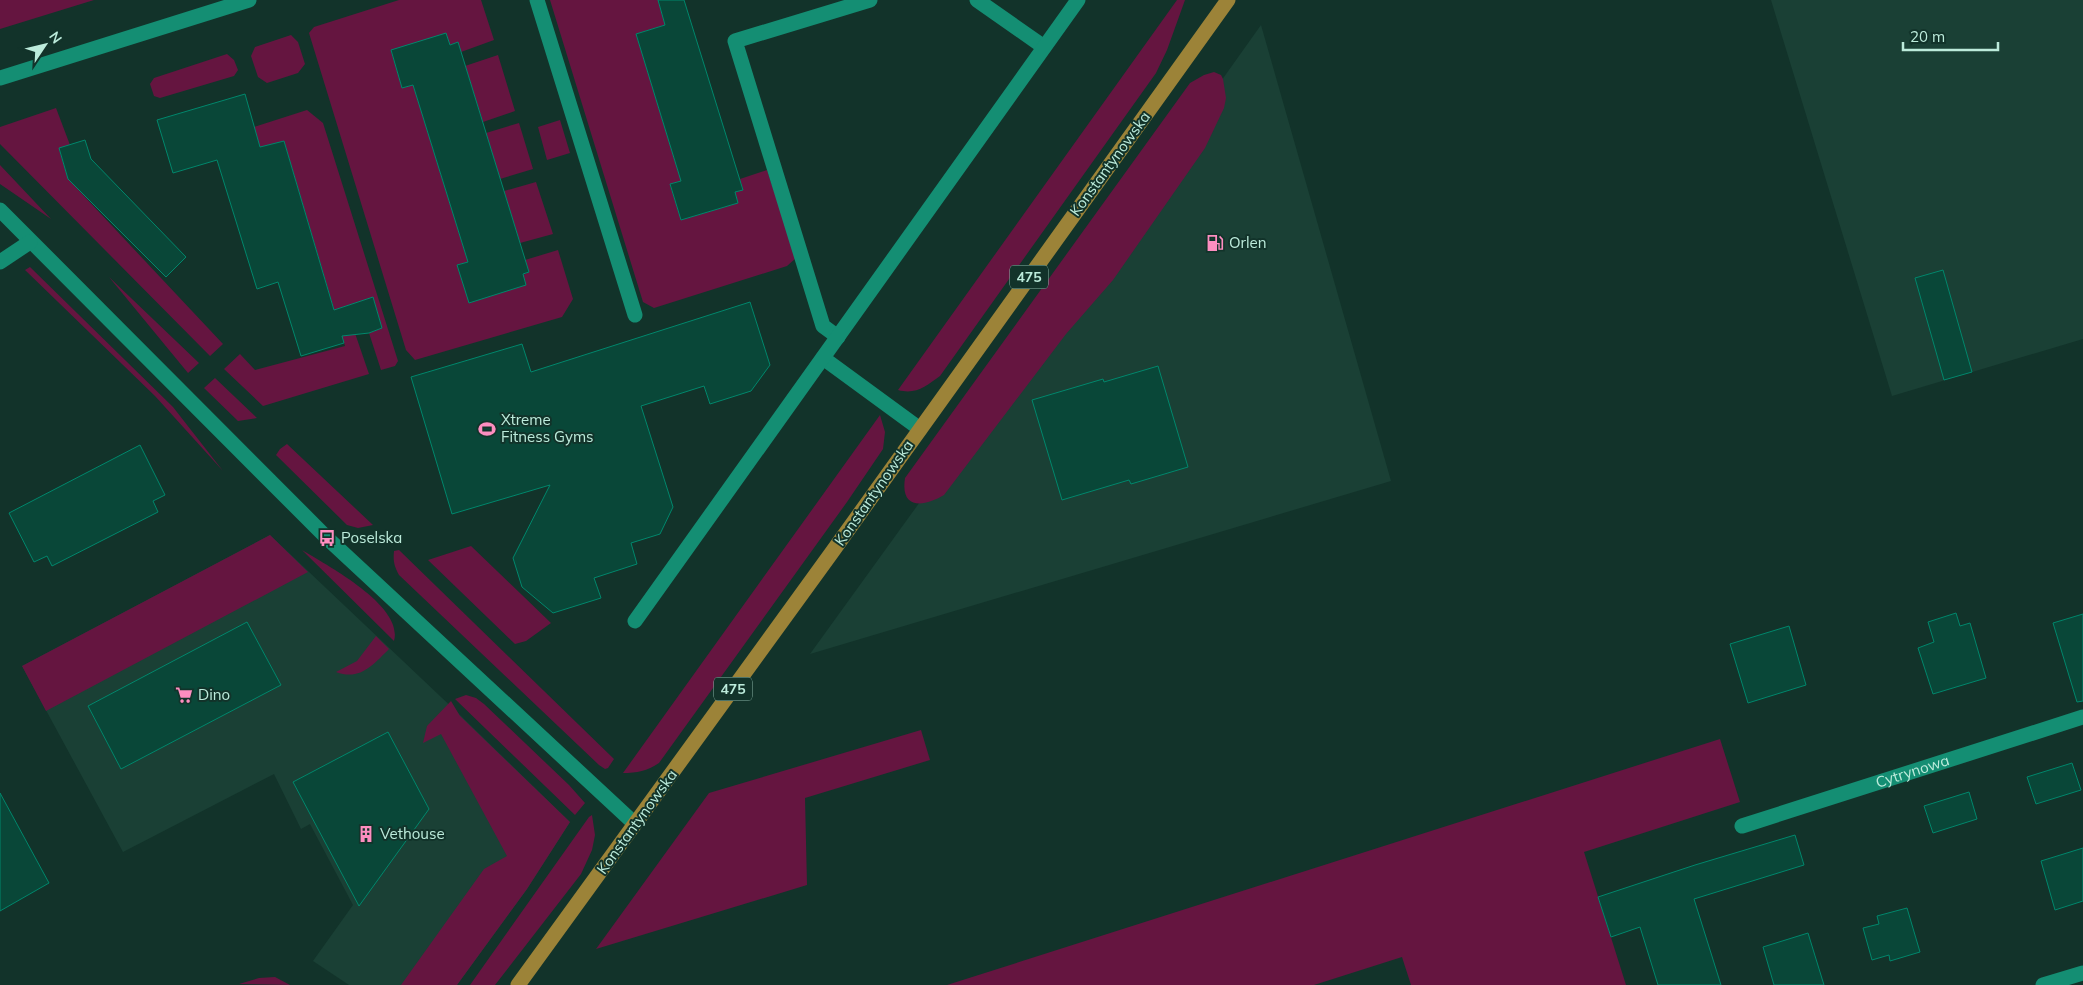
<svg xmlns="http://www.w3.org/2000/svg" width="2083" height="985" viewBox="0 0 2083 985" font-family="Mulish,sans-serif">
  <style>
    .built { fill: #1a4035 }
    .green { fill: #651540 }
    .building { fill: #094738; stroke: #01876c }
    .lines { fill: none; stroke-linecap: round; stroke-linejoin: round }
    .street { stroke: #148e73; stroke-width: 15 }
    .primary { stroke: #9c8338; stroke-width: 15 }
    .labels { text-anchor: middle; stroke-width: 4; stroke-linejoin: round; paint-order: stroke }
    .shield { fill: #12332a; stroke: #89b4a6; stroke-width: 1 }
    .shield-label { font-size: 14px; font-weight: bold; fill: #bcebdb }
    .street-label { font-size: 15px; fill: #bcebdb; stroke: #12332a }
    .poi-label { font-size: 15px; fill: #bcebdb; stroke: #12332a; text-anchor: start }
  </style>
  <rect width="100%" height="100%" fill="#12332a"/>
  <path class="built" d="M1771,0H2083V339L1892,396Z
    M1261,25L1391,481L810,654L1024,358Z
    M270,535L460,715L570,822L527,889L457,985H349L313,961L353,905L310,824L301,829L274,774L123,852L22,666Z"/>
  <path class="green" d="M0,0H94L0,29Z
    M399,0H481L494,40L461,52L458,43L450,45L446,34L391,51L402,88L413,85L468,262L457,265L469,302L529,272L525,260L558,250L573,299L562,317L415,360L406,350L309,33L314,27Z
    M550,0H658L665,25L636,34L681,181L670,185L681,220L738,203L735,192L743,190L740,179L767,170L796,258L787,266L654,308L643,302Z
    M1177,0H1185L1167,50L1156,73L940,376C926,386 916,395 898,390Z
    M291,35L298,42L305,64L298,73L267,83L258,77L251,56L255,47Z
    M227,54L234,60L238,70L234,76L160,98L154,96L150,84L154,78Z
    M498,55L515,111L483,122L465,66Z
    M1214,72L1221,75L1223,79L1226,98L1224,108L1205,148L1113,280L1066,334L944,495C924,507 900,510 905,478L1190,83L1204,75Z
    M56,108L70,145L59,149L68,179L223,344L210,356L0,144V127Z
    M307,110L323,123L398,361L395,366L381,370L369,333L382,328L373,298L346,307L369,374L263,406L224,369L240,354L255,370L345,346L284,141L260,147L254,127Z
    M560,120L570,153L547,160L538,127Z
    M519,123L533,169L500,179L486,133Z
    M0,165L51,219L0,184Z
    M536,182L553,234L520,243L504,191Z
    M30,267L173,407L223,471L155,396L25,270Z
    M109,277L199,363L188,373Z
    M215,378L257,418L238,421L204,388Z
    M880,415L885,432L883,449L847,502L659,763C647,771 637,773 623,773Z
    M287,444L373,525L358,528L347,525L276,455L280,449Z
    M270,535L308,572L46,711L22,666Z
    M471,546L551,623L526,641L515,644L428,560Z
    M302,550C328,566 404,606 394,641Z
    M399,550L614,759L608,768L605,769L599,765L399,575C394,566 393,561 394,551Z
    M376,636L389,649C373,665 360,681 336,672L357,661Z
    M466,695L476,698L484,704L569,785L585,803L575,815L455,699Z
    M451,701L460,716L570,822L527,889L457,985H401L484,869L507,856L441,734L423,743L427,726Z
    M921,730L930,760L805,798L807,885L596,949L709,793Z
    M1720,739L1740,802L1584,852L1626,985H1411L1402,957L1314,985H947Z
    M592,815L595,835L592,850L581,874L495,985H470L589,817Z
    M275,977L290,985L239,984L259,978Z"/>
  <path class="building" d="M658,0H684L743,190L735,192L738,203L681,220L670,184L681,181L636,34L665,25Z
    M446,33L450,45L458,42L529,272L523,274L526,285L469,303L457,265L468,262L413,85L402,88L391,50Z
    M245,94L260,147L284,141L334,310L373,297L382,328L369,333L342,336L344,343L301,356L278,282L257,289L217,160L173,173L157,120Z
    M85,140L91,159L186,257L166,277L68,179L59,148Z
    M1943,270L1972,372L1944,380L1915,278Z
    M750,302L770,365L751,391L710,404L704,386L641,406L673,507L660,534L631,543L637,564L594,578L601,598L553,613L522,587L513,558L550,485L452,514L411,377L522,344L531,372Z
    M1158,366L1188,467L1131,484L1129,480L1062,500L1032,400L1103,379L1104,382Z
    M140,445L165,495L153,501L158,512L52,566L47,556L34,562L9,513Z
    M1956,613L1960,626L1970,623L1986,678L1933,694L1918,648L1934,642L1928,622Z
    M2083,614V701L2077,702L2053,623Z
    M247,622L281,685L121,769L88,706Z
    M1789,626L1806,685L1748,703L1730,644Z
    M388,732L429,809L359,906L293,782Z
    M2072,763L2081,790L2036,804L2027,777Z
    M1969,792L1977,819L1933,833L1924,806Z
    M0,793L49,883L0,911Z
    M1795,835L1804,865L1694,899L1721,985H1658L1640,927L1611,937L1598,897L1695,865Z
    M2083,848V901L2055,910L2041,861Z
    M1907,908L1920,952L1890,961L1889,955L1872,960L1863,928L1879,924L1877,916Z
    M1808,933L1824,985H1774L1763,947Z"/>
  <g class="lines">
    <g class="street">
      <path d="M537,0L635,315"/>
      <path d="M977,0L1044,47"/>
      <path d="M0,78L249,0"/>
      <path d="M0,210L327,538L635,824"/>
      <path d="M0,262L30,242"/>
      <path d="M838,337L823,326L735,41L870,0"/>
      <path d="M823,358L920,429"/>
      <path d="M635,621L1078,0"/>
      <path id="s1" d="M1742,826L2083,717"/>
      <path d="M2043,985L2083,973"/>
    </g>
    <path class="primary" d="M518,985L830,555L1228,0"/>
  </g>
  <defs>
    <g id="fuel-bare" transform="scale(1.35)"><path d="M-5.5-6h7V0h2V4h1.3V-2.5L3-4.5l.8-.8L6-3V5H2.5V1h-1V6h-7ZM-4.2-4.7v3.2H.2V-4.7Z" fill="#fd8ec0" stroke="#12332a" stroke-width="2.5" paint-order="stroke"/></g>
    <g id="stadium-bare" transform="scale(1.35)"><path d="M0-5a6.5 5 0 1 0 0 10a6.5 5 0 1 0 0-10ZM-3.5-1.8h7v3.6h-7Z" fill="#fd8ec0" stroke="#12332a" stroke-width="2.5" paint-order="stroke"/></g>
    <g id="bus-bare" transform="scale(1.35)"><path d="M-5-6H5V4H4V6H2V4H-2V6H-4V4H-5ZM-3.5-4V0h7V-4ZM-3.5 1.2v1.5H-2V1.2ZM2 1.2v1.5H3.5V1.2Z" fill="#fd8ec0" stroke="#12332a" stroke-width="2.5" paint-order="stroke"/></g>
    <g id="supermarket-bare" transform="scale(1.35)"><path d="M-6-5.5h2.5l.6 2H6L4.5 2H-2.5L-4.4-4H-6ZM-1.5 3.2a1.3 1.3 0 1 0 .1 0ZM3 3.2a1.3 1.3 0 1 0 .1 0Z" fill="#fd8ec0" stroke="#12332a" stroke-width="2.5" paint-order="stroke"/></g>
    <g id="building-bare" transform="scale(1.35)"><path d="M-4-6H4V6H1V3H-1V6H-4ZM-2.5-4.3h1.7v1.8h-1.7ZM.8-4.3h1.7v1.8H.8ZM-2.5-1h1.7V.8h-1.7ZM.8-1h1.7V.8H.8Z" fill="#fd8ec0" stroke="#12332a" stroke-width="2.5" paint-order="stroke"/></g>
  </defs>
  <g fill-rule="evenodd">
    <use href="#fuel-bare" x="1215" y="243"/>
    <use href="#stadium-bare" x="487" y="429"/>
    <use href="#bus-bare" x="327" y="538"/>
    <use href="#supermarket-bare" x="184" y="695"/>
    <use href="#building-bare" x="366" y="834"/>
  </g>
  <g class="labels">
    <g class="shield">
      <rect x="1010" y="265.5" width="38" height="23" rx="4"/>
      <rect x="714" y="677.5" width="38" height="23" rx="4"/>
    </g>
    <g class="shield-label">
      <text x="1029" y="282">475</text>
      <text x="733" y="694">475</text>
    </g>
    <g class="street-label">
      <text transform="translate(1110 164) rotate(-54)" y="5">Konstantynowska</text>
      <text transform="translate(874 493) rotate(-55)" y="5">Konstantynowska</text>
      <text dy="5" stroke="none"><textPath href="#s1" startOffset="179">Cytrynowa</textPath></text>
      <text transform="translate(637 822) rotate(-54)" y="5">Konstantynowska</text>
    </g>
    <g class="poi-label">
      <text x="1229" y="248">Orlen</text>
      <text x="501" y="425">Xtreme<tspan x="501" dy="17">Fitness Gyms</tspan></text>
      <text x="341" y="543">Poselska</text>
      <text x="198" y="700">Dino</text>
      <text x="380" y="839">Vethouse</text>
    </g>
  </g>
  <g transform="translate(45 45) rotate(55)" stroke="#12332a" stroke-width="4" paint-order="stroke">
  <path d="M0-4L9 19L0 12L-9 19Z" fill="#bcebdb"/>
  <text y="-8" font-size="14" font-weight="bold" text-anchor="middle" fill="#bcebdb">N</text>
  </g>
  <path d="M1903 42v8h95v-8" fill="none" stroke="#bcebdb" stroke-width="2.5"/>
  <text x="1910" y="42" font-size="15" fill="#bcebdb" stroke="#12332a" stroke-width="4" paint-order="stroke">20 m</text>
</svg>
